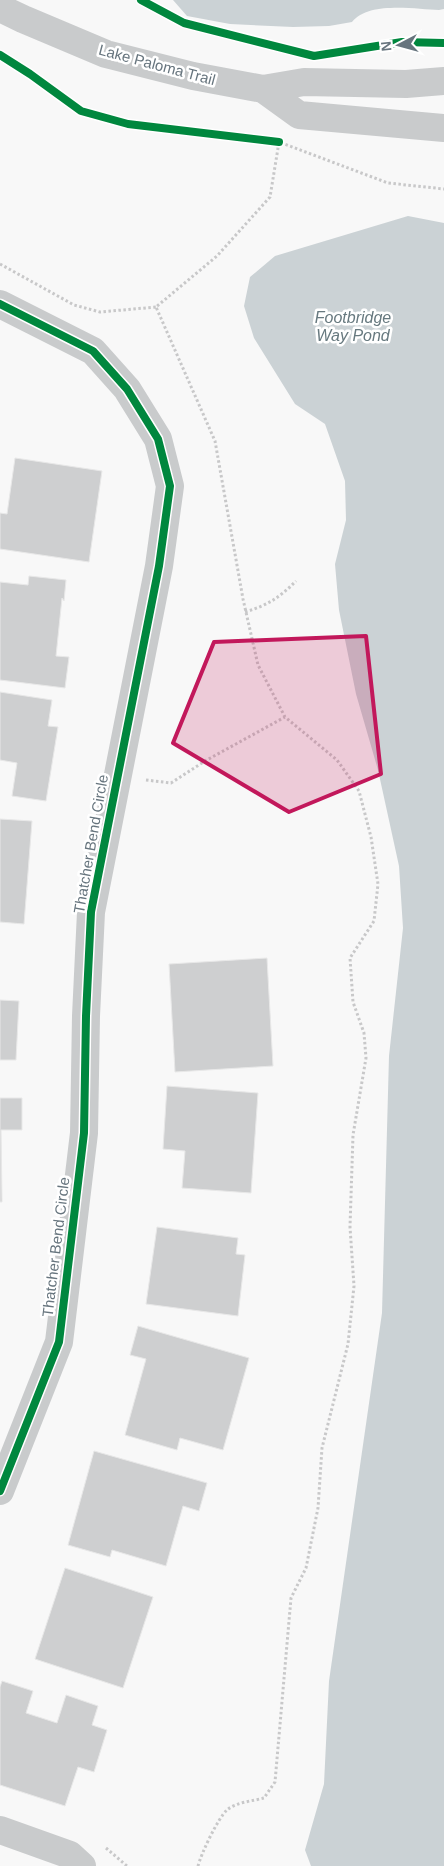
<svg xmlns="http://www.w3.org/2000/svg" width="444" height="1866" viewBox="0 0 444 1866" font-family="Arial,sans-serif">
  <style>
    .water { fill: #cbd2d5 }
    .building { fill: #cecfd0; stroke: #e8e8e8 }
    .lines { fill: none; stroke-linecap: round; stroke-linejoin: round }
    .path { stroke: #c8c8c9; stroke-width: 3; stroke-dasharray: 2.5 2.5; stroke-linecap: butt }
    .minor { stroke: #c9cbcc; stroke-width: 28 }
    .cycleway-casing { stroke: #fff; stroke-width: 11 }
    .cycleway { stroke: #00873e; stroke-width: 8 }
    .marked { fill: #c2185b; fill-opacity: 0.2; stroke: #c2185b; stroke-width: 4; stroke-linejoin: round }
    .labels { text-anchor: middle; stroke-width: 5; stroke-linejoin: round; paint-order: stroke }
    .street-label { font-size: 15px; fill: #67757e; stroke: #fff }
    .water-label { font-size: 16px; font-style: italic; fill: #67797f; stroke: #fff }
  </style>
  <rect width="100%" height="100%" fill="#f8f8f8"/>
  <path class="water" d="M173,0H444V9L439,10C415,9 368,1 352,22L329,26L293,27L230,24L187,16Z
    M408,216L444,223V1866H311L305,1850L324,1784L329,1681L382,1313L389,1056L403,928L399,866L378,770L356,694L339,610L335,564L346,520L345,481L325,424L295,404L254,338L244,306L250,277L275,256Z"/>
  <path class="building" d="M15,458L102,471L89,562L0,549V513L7,514Z
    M29,576L66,580L64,601L62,598L56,656L69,657L65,688L0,680V582L28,585Z
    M0,692L52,700L48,726L58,727L46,801L12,796L17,763L0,760Z
    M0,819L32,821L24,924L0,922Z
    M267,958L273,1066L175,1072L169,964Z
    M0,1000L19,1001L16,1060H0Z
    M167,1086L258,1093L251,1193L182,1188L185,1151L163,1149Z
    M0,1098H22V1130H1L2,1202H0Z
    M157,1227L238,1238L236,1254L245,1255L238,1316L146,1304Z
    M138,1326L249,1358L223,1450L180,1438L177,1450L125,1435L146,1359L130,1355Z
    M94,1451L207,1483L199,1511L183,1506L166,1566L112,1550L110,1557L68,1545Z
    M65,1568L153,1597L123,1688L35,1659Z
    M2,1681L33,1691L26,1713L57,1723L66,1695L98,1706L92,1725L107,1730L94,1772L78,1767L65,1806L0,1785V1687Z"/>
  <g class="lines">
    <path class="path" d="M0,264L74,305L100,312L156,307
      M245,612C268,605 279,598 296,581
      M146,780L171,783L205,761L285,717
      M106,1848L127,1866
      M198,1866C201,1854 218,1818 227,1810C236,1802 253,1801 264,1798L275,1782L291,1598L306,1568L318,1508L322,1448L348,1344L354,1286L350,1227L353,1135L366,1058L364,1033L353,1002L350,958L374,921L378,884L371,837L359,791L337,760L285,717L258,665L243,599L215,441L156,307L217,256L270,197L279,142L388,183L444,189"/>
    <path class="minor" d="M0,8L23,19L106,54L193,76L263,89L304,82L406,84L444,81
      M263,89L299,115L444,128
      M0,304L93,351L127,389L158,439L170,486L159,566L91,912L86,1016L84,1133L59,1342L0,1491
      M0,1830L70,1855L82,1866"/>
    <g class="cycleway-casing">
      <path id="cycleway" d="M141,0L184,23L314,56L402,42L444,43
        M0,55L30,74L81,111L128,124L279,142
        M0,304L93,351L127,389L158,439L170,486L159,566L91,912L86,1016L84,1133L59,1342L0,1491"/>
    </g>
    <use href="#cycleway" class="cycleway"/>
  </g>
  <path class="marked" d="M366,636L381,774L289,812L173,743L214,642Z"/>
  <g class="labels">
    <g class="street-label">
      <text transform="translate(157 65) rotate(15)" y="5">Lake Paloma Trail</text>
      <text transform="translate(91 844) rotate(-80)" y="5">Thatcher Bend Circle</text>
      <text transform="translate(56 1247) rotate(-83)" y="5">Thatcher Bend Circle</text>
    </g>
    <g class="water-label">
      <text x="353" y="323">Footbridge<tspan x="353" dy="18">Way Pond</tspan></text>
    </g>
  </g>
  <g transform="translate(399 45) rotate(264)" stroke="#ffffff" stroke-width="4" paint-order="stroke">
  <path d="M0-4L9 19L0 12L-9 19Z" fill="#67757e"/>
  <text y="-8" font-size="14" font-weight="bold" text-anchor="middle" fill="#67757e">N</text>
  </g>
</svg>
